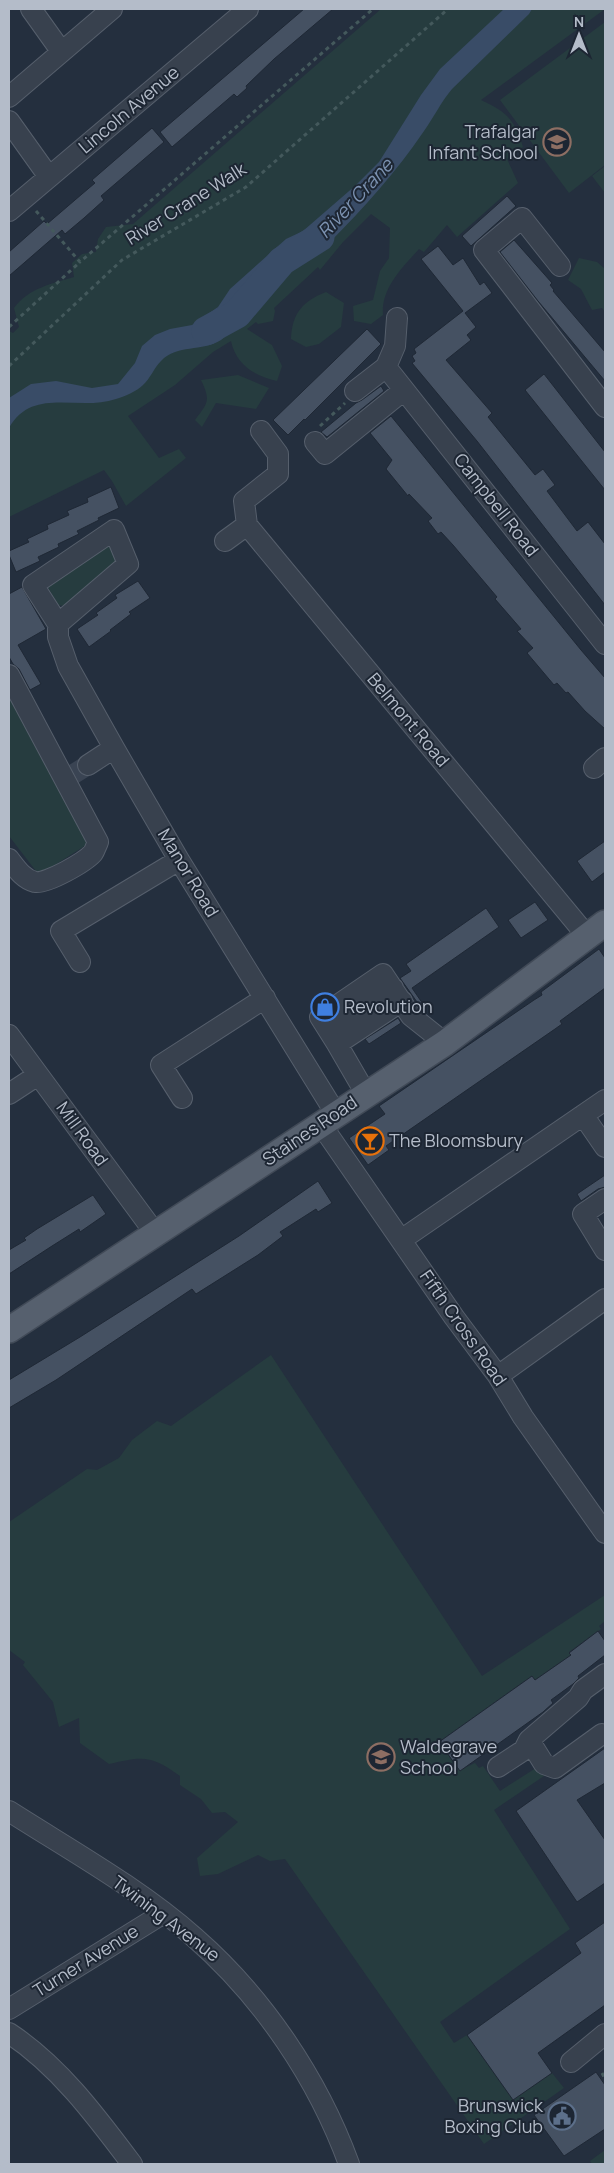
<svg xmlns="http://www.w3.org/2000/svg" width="614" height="2173" viewBox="0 0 614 2173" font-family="Manrope,sans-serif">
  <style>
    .green { fill: #263c3f }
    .water { fill: #394c67 }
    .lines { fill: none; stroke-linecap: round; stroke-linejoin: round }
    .river { stroke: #394c67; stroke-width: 29 }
    .building { fill: #455162; stroke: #1f2835 }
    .minor-tunnel { stroke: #3a4453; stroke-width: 20; stroke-dasharray: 20 10; stroke-linecap: butt }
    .minor-casing { stroke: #565f6c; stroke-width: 22 }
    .major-casing { stroke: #414a57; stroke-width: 28 }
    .path { stroke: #44595c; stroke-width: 3; stroke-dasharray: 4 4; stroke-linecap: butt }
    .minor { stroke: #38414e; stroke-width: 20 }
    .major { stroke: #56606e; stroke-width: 25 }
    .labels { text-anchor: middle; stroke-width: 4; stroke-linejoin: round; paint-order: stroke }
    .street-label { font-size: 18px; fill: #b4bcc9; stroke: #1d2633 }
    .poi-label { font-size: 18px; fill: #b4bcc9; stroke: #1d2633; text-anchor: start }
    .water-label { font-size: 19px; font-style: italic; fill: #7c92b1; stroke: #1d2633 }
  </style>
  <rect width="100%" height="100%" fill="#242f3e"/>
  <path class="green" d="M381,9H605L481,100C507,112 514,119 523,147L507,159L518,183L457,237L447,225L424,252L419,249C402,268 381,288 383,315L371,324L354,321L353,306L373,300L380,271L389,258L390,228L371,214L343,242L320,270L318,267L274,308L275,311L273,321L258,324L256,322L247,329L272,345L282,366L277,381C255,376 236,365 231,341L213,352L175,385L128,416L159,458L179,449L186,458L126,506L112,481L104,470L9,517V331L13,333L19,327L14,308C29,288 51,284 74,277L72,263L82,254L96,252L98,239L106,227L133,224Z
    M605,22V165L569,193L500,100Z
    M605,166V193L592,176Z
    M579,258L597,262L604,268L605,312L602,308L592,310L581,289L568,280Z
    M326,292L344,303L341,327L319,344L306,347L291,339C292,313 303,301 326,292Z
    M238,375L269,388L256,409L216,403L202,427L195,420C208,403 211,401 201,380Z
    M102,543L112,544L117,563L70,607L58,605L46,584Z
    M9,694L91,842L39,875L9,836Z
    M271,1355L482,1676L605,1595V1621L599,1626L601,1629L569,1652L571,1655L535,1680L532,1676L439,1742L460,1770L475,1763L479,1768L483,1766L500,1791L539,1766L544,1776L494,1810L570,1929L440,2022L454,2043L467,2035L513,2099L552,2073L564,2088L484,2144L285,1859L270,1861L258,1855L218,1874L200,1876L197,1858L238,1822L225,1812L212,1813L201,1799L180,1785V1776C151,1755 144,1756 109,1764L80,1743L79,1718L59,1727L53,1702L23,1665L25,1662L9,1650V1522L87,1469L97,1470L119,1458L132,1440L157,1421L171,1426Z
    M605,2150V2164H592L590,2161Z"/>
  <path class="water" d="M504,9H532L529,14L452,89C441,102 434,117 424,131C396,172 364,208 329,243L322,244L309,257L284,258C272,270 256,281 246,295C236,309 237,329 221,340C202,352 177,344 161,361C154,368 150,379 143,385C137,391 124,397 116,399C78,412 33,386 9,428V398L31,384L56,381L92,388L118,384L135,363L142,346L155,335L170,329L192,325L218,307L230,289L268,255L286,239L303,231L356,185L379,162L421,95L440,69Z"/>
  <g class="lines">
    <path class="river" d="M206,331L237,314L282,261L320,237"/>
  </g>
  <path class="building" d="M304,9H333L274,59L246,86L247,88L237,97L234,94L172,147L160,132Z
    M152,128L164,142L101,196L104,200L84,218L65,234L62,230L9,276V252L44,221L47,224L82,194L95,183L92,180Z
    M507,196L516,206L471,246L462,236Z
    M514,240L552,283L550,285L554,290L553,291L605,352V381L538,301L500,252Z
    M438,246L453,265L463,258L480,285L484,282L492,293L465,313L476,327L467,335L471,340L446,360L492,413L488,417L535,475L543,469L555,485L547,491L577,531L588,522L605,544V605L477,441L412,363L415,361L412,356L416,353L414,349L463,311L421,259Z
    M367,329L381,344L305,420L304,419L288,435L273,420Z
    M544,374L605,452V490L525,390Z
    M381,386L384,391L327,437L321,432L356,403L362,400Z
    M391,416L581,650L605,678V729L585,711L568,692L566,693L557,683L554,685L527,653L533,648L517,631L521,629L495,599L497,597L453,545L441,532L438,534L428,521L432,518L409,494L408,496L386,469L392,460L370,433Z
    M111,487L119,508L98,518L99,520L77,531L79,534L58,544L59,547L38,557L40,561L16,572L9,555V551L29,542L27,539L48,529L47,525L69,515L67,511L88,502L87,498Z
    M138,581L150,598L129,612L131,614L110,630L111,631L89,647L77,629L98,615L96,613L117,598L115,595Z
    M22,587L46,629L18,645L41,684L30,690L19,669L13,664L9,657V594Z
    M605,841V872L592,882L577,861Z
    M535,902L548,920L521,938L508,920Z
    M486,908L499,927L412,988L425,1007L422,1009L400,978L411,971L406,964Z
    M599,949L605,958V988L560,1021L562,1024L555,1029L386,1146L389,1150L368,1165L349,1138L385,1114L379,1106L534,1000L542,995L541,992Z
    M398,1018L401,1023L369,1044L365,1039Z
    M605,1175V1187L598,1189L581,1201L577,1194Z
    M318,1181L332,1203L318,1212L316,1209L280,1232L283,1236L258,1255L196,1294L192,1289L56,1380L9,1408V1380L80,1337L239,1236Z
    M93,1195L106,1214L80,1232L79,1229L52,1246L9,1274V1250L26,1240L24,1238L37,1229Z
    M598,1631L605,1641V1655L578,1676L579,1678L573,1684L551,1700L553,1703L543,1712L460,1771L439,1742L532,1676L535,1680L571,1655L569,1653Z
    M605,1748V1783L577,1800L605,1840V1883L577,1902L516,1811Z
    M605,1922V2005L538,2053L552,2073L513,2100L467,2035L581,1953L575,1943Z
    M596,2072L605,2085V2129L564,2156L534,2115Z"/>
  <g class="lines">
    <path class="minor-tunnel" d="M72,775L88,765"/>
    <g class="minor-casing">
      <path id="minor" d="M31,9L61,51
        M9,97L112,9
        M9,121L49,177
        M9,211L248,9
        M560,266L522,218L484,250L605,407
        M386,367L605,644
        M355,391L386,367L395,346L397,318
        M315,442L325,454L404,390
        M247,525L244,501L278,474V454L261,431
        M225,541L247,525L587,936
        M58,624L128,564L114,530L33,585L58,624V637L68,666L114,748L179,860L336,1114
        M9,675L98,842C96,846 95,850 93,853C85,862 47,884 35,882C23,879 16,868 9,859
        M88,765L114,748
        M594,768L605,758
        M80,962L61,931L179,860
        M329,1031L393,988
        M9,1035L155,1233
        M337,1044L320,1017L383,974L411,1016L445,1043
        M9,1094L38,1075
        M366,1094L337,1044L402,1001
        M182,1098L161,1065L265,998
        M583,1115L605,1147
        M320,1123L454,1317L498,1376L523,1417L605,1533
        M605,1199L583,1214L605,1250
        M401,1240L605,1100
        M498,1376L605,1299
        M529,1740L544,1764L555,1768L602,1734
        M498,1767L524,1750L529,1740L578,1698L583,1690L605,1674
        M9,1811C70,1850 140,1889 194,1937C263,1997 318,2079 349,2164
        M9,2009L164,1913
        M9,2033C59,2066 96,2116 132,2164
        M571,2062L605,2034"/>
    </g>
    <g class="major-casing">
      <path id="major" d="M9,1330L445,1043L605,923"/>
    </g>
    <path class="path" d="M36,211L80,262L373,9
      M9,327L80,262
      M9,366L122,260L246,187L448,9
      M320,426L345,403
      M602,2073L605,2079"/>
    <use href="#minor" class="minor"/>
    <use href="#major" class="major"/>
  </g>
  <defs>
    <g id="school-ring" transform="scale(1.4375)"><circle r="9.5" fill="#1d2633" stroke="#8d6e63" stroke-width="1.5"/><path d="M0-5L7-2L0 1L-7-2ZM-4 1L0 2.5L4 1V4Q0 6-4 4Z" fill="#8d6e63"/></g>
    <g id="shop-ring" transform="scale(1.4375)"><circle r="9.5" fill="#1d2633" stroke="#3f7fe0" stroke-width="1.5"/><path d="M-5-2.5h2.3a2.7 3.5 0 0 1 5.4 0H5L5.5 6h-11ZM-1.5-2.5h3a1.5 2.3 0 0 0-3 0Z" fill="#3f7fe0"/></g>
    <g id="bar-ring" transform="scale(1.4375)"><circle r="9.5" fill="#1d2633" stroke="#e8710a" stroke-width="1.5"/><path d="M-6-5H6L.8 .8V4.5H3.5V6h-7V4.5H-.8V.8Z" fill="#e8710a"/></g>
    <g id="civic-ring" transform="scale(1.4375)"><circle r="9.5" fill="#1d2633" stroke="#5c6f8a" stroke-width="1.5"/><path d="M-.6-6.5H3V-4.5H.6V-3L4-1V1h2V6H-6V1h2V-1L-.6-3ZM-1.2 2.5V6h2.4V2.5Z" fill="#5c6f8a"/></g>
  </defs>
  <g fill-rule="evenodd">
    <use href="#school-ring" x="557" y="142"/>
    <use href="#shop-ring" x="325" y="1007"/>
    <use href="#bar-ring" x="370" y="1141"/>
    <use href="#school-ring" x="381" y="1757"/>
    <use href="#civic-ring" x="562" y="2116"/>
  </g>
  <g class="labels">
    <g class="street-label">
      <text transform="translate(129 110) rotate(-40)" y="6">Lincoln Avenue</text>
      <text transform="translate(186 204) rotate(-32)" y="6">River Crane Walk</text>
      <text transform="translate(496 505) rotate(52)" y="6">Campbell Road</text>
      <text transform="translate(408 720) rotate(50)" y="6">Belmont Road</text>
      <text transform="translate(188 873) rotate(59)" y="6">Manor Road</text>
      <text transform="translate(310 1131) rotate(-34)" y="6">Staines Road</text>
      <text transform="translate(82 1134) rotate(54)" y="6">Mill Road</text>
      <text transform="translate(463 1328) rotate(55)" y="6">Fifth Cross Road</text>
      <text transform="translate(166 1919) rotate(37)" y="6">Twining Avenue</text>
      <text transform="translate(86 1961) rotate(-32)" y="6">Turner Avenue</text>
    </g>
    <g class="poi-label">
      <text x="538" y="138" text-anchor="end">Trafalgar<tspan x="538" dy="21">Infant School</tspan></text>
      <text x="344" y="1013">Revolution</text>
      <text x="389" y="1147">The Bloomsbury</text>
      <text x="400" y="1753">Waldegrave<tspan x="400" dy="21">School</tspan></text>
      <text x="543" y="2112" text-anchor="end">Brunswick<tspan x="543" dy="21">Boxing Club</tspan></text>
    </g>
    <g class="water-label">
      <text transform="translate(355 198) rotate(-47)" y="7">River Crane</text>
    </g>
  </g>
  <rect width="614" height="2173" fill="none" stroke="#b4bcc9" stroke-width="20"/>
  <g transform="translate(579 35)" stroke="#1d2633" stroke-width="4" paint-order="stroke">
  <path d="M0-4L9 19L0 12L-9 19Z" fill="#b4bcc9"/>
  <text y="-8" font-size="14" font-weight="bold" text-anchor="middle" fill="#b4bcc9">N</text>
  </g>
</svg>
